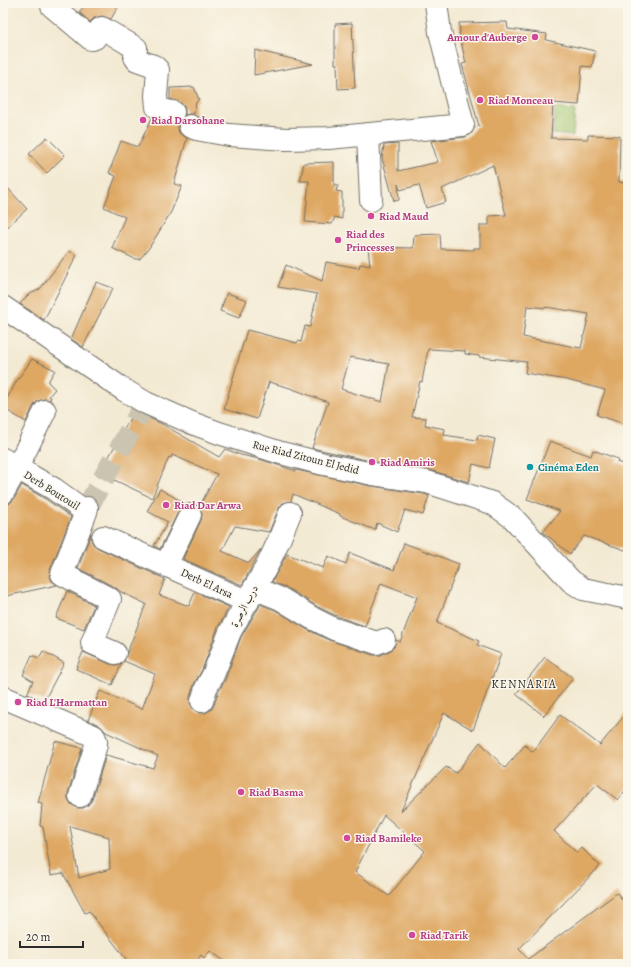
<svg xmlns="http://www.w3.org/2000/svg" width="631" height="967" viewBox="0 0 631 967" font-family="Alegreya,Amiri,serif">
  <style>
    .green { fill: #a5c973; stroke: #687a4f }
    .building { fill: #dea762; fill-rule: evenodd }
    .lines { fill: none; stroke-linecap: round; stroke-linejoin: round }
    .minor-tunnel { stroke: #cbc4b1; stroke-width: 22; stroke-dasharray: 22 11; stroke-linecap: butt }
    .minor-casing { stroke: #716e66; stroke-width: 24 }
    .minor { stroke: #fff; stroke-width: 22 }
    .hotel-dot { fill: #d1479c; stroke: #fbf7ec; stroke-width: 1.5 }
    .culture-dot { fill: #0f9aa8; stroke: #fbf7ec; stroke-width: 1.5 }
    .labels { text-anchor: middle; stroke-width: 3; stroke-linejoin: round; paint-order: stroke }
    .hotel-label { font-size: 11px; font-weight: bold; fill: #b23c85; stroke: #fbf7ec; text-anchor: start }
    .street-label { font-size: 11px; fill: #2b2b2b; stroke: #fbf7ec }
    .culture-label { font-size: 11px; font-weight: bold; fill: #0d838f; stroke: #fbf7ec; text-anchor: start }
    .neighbourhood-label { font-size: 12px; letter-spacing: 1px; fill: #2b2b2b; stroke: #fbf7ec }
  </style>
  <rect width="100%" height="100%" fill="#fbf7ec"/>
  <filter id="ink" filterUnits="userSpaceOnUse"><feTurbulence type="fractalNoise" baseFrequency=".025" numOctaves="2"/><feDisplacementMap in="SourceGraphic" scale="8" xChannelSelector="R" yChannelSelector="G"/><feConvolveMatrix kernelMatrix="1 2 1 2 8 2 1 2 1" color-interpolation-filters="sRGB"/></filter>
  <filter id="wash" filterUnits="userSpaceOnUse"><feTurbulence type="fractalNoise" baseFrequency=".012" numOctaves="4" result="noise"/><feDisplacementMap in="SourceGraphic" scale="16" xChannelSelector="R" yChannelSelector="G"/><feGaussianBlur stdDeviation="0.9" result="paint"/><feColorMatrix in="noise" values="0 0 0 0 0 0 0 0 0 0 0 0 0 0 0 0 0 1.4 0 .05"/><feComposite in="paint" operator="in"/></filter>
  <g filter="url(#wash)">
    <rect width="100%" height="100%" fill="#f3ead3"/>
    <path class="green" d="M555,108L575,110L573,136L553,134Z"/>
    <g id="blocks">
      <path class="building" d="M87,3H120L111,19L102,16L94,18L90,22L79,12Z
        M507,22L508,29L547,34L546,40L595,51L592,67L582,66L579,105L553,103L551,138L588,139V135L620,136L619,182L626,183L625,190L628,191V425L597,415L605,390L567,380L525,373L527,362L479,357V356L465,354V351L428,349L422,382L420,381L412,417L426,418L425,425L445,429L444,435L477,440L478,435L495,439L489,468L473,464L469,482L429,470L375,462L312,448L328,402L290,388L269,382L257,419L224,409L247,330L297,343L298,341L301,342L305,326L310,327L317,294L278,287L286,265L322,281L326,262L359,268L360,264L370,266L368,247L413,248L414,235L440,234L441,249L474,250V248H480V225H489V216L506,215L493,165L442,189L446,202L426,208L419,185L400,190L398,184L399,200L394,201L382,158L384,145L398,144V171L438,162L431,141L465,137L471,134L475,127L479,126L462,64L466,63L459,33H460L459,23ZM527,306L546,308V307L589,314L581,348L523,337ZM350,357L389,364L382,402L341,389Z
        M352,23L355,88L338,89L337,64H335V24Z
        M255,50L313,64L254,75Z
        M194,87L199,100L196,102L194,114H190L185,115V108L181,103L170,99V88Z
        M152,118L160,122L171,124L178,123V127L179,133L187,138L174,184L182,186L171,212L149,248L140,259H135L112,248L125,217L104,207L116,176L109,173L121,141L138,147Z
        M47,137L65,155L47,173L29,154Z
        M334,162V185H338L336,191L342,192V219L335,217L332,224L305,222L309,181H300L304,163Z
        M3,183L27,209L3,231Z
        M69,251L77,255L44,320L20,304L28,295L40,289Z
        M96,282L113,288L83,347L71,339Z
        M227,293L247,300L239,318L220,311Z
        M32,359L55,370L48,382L55,389L49,396L51,397L50,400L44,399L38,401L34,405L26,422L3,408V406L16,382Z
        M134,411L162,424L219,457L225,449L241,455L259,459L296,471V470L371,486L424,494L429,496L423,515L405,510L397,532L377,523L375,530L340,516V514L293,494L291,501L283,503L279,508L269,532L235,526L222,551L249,563L261,549L242,585L183,559L201,520L202,514L199,507L217,474L172,455L171,458L169,457L152,498L100,473Z
        M550,441L591,456L593,450L618,459L617,462L628,466V551L584,536L570,554L543,532L560,511L527,499Z
        M22,485L47,500L71,517L50,570V576L52,581L57,585L6,596V595H3V505L9,504L14,499Z
        M160,489L186,504L183,505L179,510L160,549L154,546L168,522L147,511Z
        M91,533V539L93,544L98,548L165,579L159,595L189,606L195,592L229,607L218,627L202,670L194,684L190,697V703L193,709L199,713H205L211,710L214,705L218,693L225,680L241,637L259,607L260,604L275,610L306,629L329,640L373,655H381L389,651L394,647L396,640L400,642L417,597L381,583L365,626L339,617L318,607L287,588L272,582L287,554L323,568L328,556L346,564L350,553L394,570L404,543L459,564L437,623L479,641L477,645L501,654L473,730L444,713L401,811L446,767L456,773L480,742L505,768L525,745L533,752L560,715L600,745L628,711V787L618,800L597,784L554,831L577,853L582,848L600,866L519,949L528,959L617,893L628,908V964H229L210,951L204,958L201,955L195,964H130L89,911L85,913L63,873L51,875L43,827L40,826L42,804L38,803L55,741L82,748L68,793V799L71,804L77,808H83L88,805L92,800L106,755L153,768L158,756L106,732L99,725L88,720L100,691L142,709L155,674L124,661L146,604L121,592L116,588L78,568ZM384,815L425,851L389,896L355,872ZM70,826L109,837L110,869L79,878Z
        M67,591L94,605L84,629L56,618Z
        M43,651L64,663L44,701L27,694L33,681L23,675L32,655L39,658Z
        M83,652L110,664L116,665L122,663L112,685L76,669Z
        M545,657L573,678L544,716L516,694Z"/>
    </g>
  </g>
  <g filter="url(#ink)">
    <use href="#blocks" fill-opacity="0" stroke="#716e66" stroke-width="1"/>
    <g class="lines">
      <path class="minor-tunnel" d="M87,508L141,411"/>
      <g class="minor-casing">
        <path id="minor" d="M52,6L91,39L95,38L100,29L102,28L136,48L135,57L137,60L154,66L158,70L156,96L157,107L162,110L173,112
          M190,126L196,129L229,135L286,139L329,138L463,125L440,32L436,3
          M368,134L371,200
          M3,307L124,390L146,403L192,423L219,433L281,453L324,464L373,474L427,482L492,503L513,518L571,581L583,589L628,598
          M3,459L17,468L45,411
          M3,493L17,468L54,489L86,512L87,508
          M86,512L62,574L110,599L92,643L115,653
          M103,537L248,602
          M166,565L190,515
          M254,588L281,599L312,618L334,629L377,643L384,640
          M3,697L94,736L96,741V745L80,796
          M202,701L206,688L213,675L230,632L268,564L279,540L290,513"/>
      </g>
      <use href="#minor" class="minor"/>
    </g>
  </g>
  <g class="hotel-dot">
    <circle cx="535" cy="37" r="4"/>
    <circle cx="480" cy="100" r="4"/>
    <circle cx="143" cy="120" r="4"/>
    <circle cx="371" cy="216" r="4"/>
    <circle cx="338" cy="240" r="4"/>
    <circle cx="372" cy="462" r="4"/>
    <circle cx="166" cy="505" r="4"/>
    <circle cx="18" cy="702" r="4"/>
    <circle cx="241" cy="792" r="4"/>
    <circle cx="347" cy="838" r="4"/>
    <circle cx="412" cy="935" r="4"/>
  </g>
  <circle class="culture-dot" cx="530" cy="467" r="4"/>
  <g class="labels">
    <g class="hotel-label">
      <text x="527" y="41" text-anchor="end">Amour d'Auberge</text>
      <text x="488" y="104">Riad Monceau</text>
      <text x="151" y="124">Riad Darsohane</text>
      <text x="379" y="220">Riad Maud</text>
      <text x="346" y="238">Riad des<tspan x="346" dy="13">Princesses</tspan></text>
      <text x="380" y="466">Riad Amiris</text>
      <text x="174" y="509">Riad Dar Arwa</text>
      <text x="26" y="706">Riad L'Harmattan</text>
      <text x="249" y="796">Riad Basma</text>
      <text x="355" y="842">Riad Bamileke</text>
      <text x="420" y="939">Riad Tarik</text>
    </g>
    <g class="street-label">
      <text transform="translate(306 457) rotate(14)" y="4">Rue Riad Zitoun El Jedid</text>
      <text transform="translate(52 490) rotate(32)" y="4">Derb Boutouil</text>
      <text transform="translate(207 583) rotate(25)" y="4">Derb El Arsa</text>
      <text transform="translate(244 606) rotate(-62)" y="4">درب الرصرة</text>
    </g>
    <g class="culture-label">
      <text x="538" y="471">Cinéma Eden</text>
    </g>
    <g class="neighbourhood-label">
      <text x="524" y="688">KENNARIA</text>
    </g>
  </g>
  <rect width="631" height="967" fill="none" stroke="#fbf7ec" stroke-width="16"/>
  <path d="M20 941v6h63v-6" fill="none" stroke="#2b2b2b" stroke-width="2"/>
  <text x="26" y="941" font-size="12" fill="#2b2b2b" stroke="#fbf7ec" stroke-width="3" paint-order="stroke">20 m</text>
</svg>
